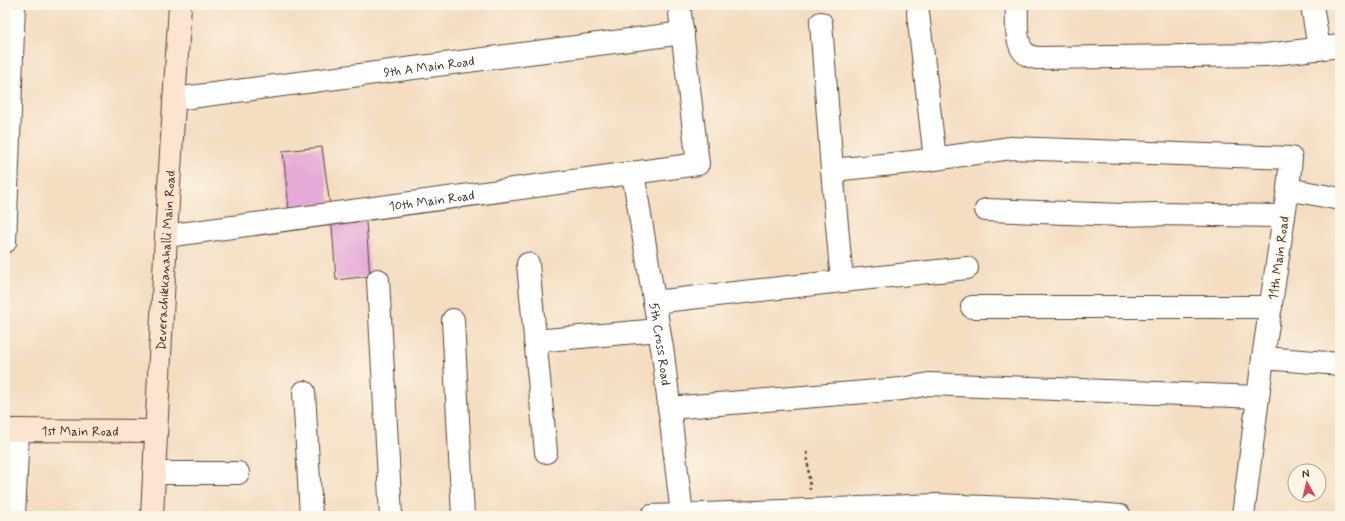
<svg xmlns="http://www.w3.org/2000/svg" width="1345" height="521" viewBox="0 0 1345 521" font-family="Mynerve,sans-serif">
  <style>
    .building { fill: #e4abd8 }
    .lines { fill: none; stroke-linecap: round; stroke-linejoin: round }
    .street-casing { stroke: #574536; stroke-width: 24 }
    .secondary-casing { stroke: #574536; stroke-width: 24 }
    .path { stroke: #574536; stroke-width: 2.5; stroke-dasharray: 3 3; stroke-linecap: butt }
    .street { stroke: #fff; stroke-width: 22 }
    .secondary { stroke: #fde4d0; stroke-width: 22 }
    .labels { text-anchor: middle; stroke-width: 3.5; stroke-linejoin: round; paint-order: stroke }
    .street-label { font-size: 13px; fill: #3b2a1e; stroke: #fcf5e5 }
  </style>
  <rect width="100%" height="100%" fill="#fcf5e5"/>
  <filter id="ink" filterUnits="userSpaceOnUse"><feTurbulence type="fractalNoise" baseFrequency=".025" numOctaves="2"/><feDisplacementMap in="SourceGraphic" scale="8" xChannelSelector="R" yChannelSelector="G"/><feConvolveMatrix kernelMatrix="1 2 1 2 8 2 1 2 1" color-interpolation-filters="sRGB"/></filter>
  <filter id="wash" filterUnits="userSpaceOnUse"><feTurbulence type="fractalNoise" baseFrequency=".012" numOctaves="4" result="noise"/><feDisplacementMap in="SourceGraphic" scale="16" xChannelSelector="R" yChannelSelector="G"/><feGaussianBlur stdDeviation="0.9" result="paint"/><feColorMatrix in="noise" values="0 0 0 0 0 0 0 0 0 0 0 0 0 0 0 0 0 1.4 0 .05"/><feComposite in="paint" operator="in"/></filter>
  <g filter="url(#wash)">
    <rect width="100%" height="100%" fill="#f4ddc1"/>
    <g id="blocks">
      <path class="building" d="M322,147L331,213L290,219L283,151Z
        M365,209L370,276L336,280L331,213Z"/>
    </g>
  </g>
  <g filter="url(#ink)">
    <use href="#blocks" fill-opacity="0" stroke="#574536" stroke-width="1"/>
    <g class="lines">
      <g class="street-casing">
        <g id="street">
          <path d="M1017,5C1017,18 1014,48 1028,55C1030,57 1034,57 1037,58L1265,55L1340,46"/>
          <path d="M1312,5L1319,49"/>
          <path d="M918,13L935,159"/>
          <path d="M821,23L832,170"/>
          <path id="s1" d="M175,99L683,33"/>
          <path id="s2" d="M633,173L663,354L682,515"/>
          <path d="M1288,189L1340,199"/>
          <path d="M986,210L1122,215L1157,214L1284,216"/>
          <path id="s3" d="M166,236L698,164L679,5"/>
          <path d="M5,242L14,5"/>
          <path d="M528,264L546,452"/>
          <path d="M378,280L391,516"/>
          <path d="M842,281L967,268"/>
          <path d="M654,302L842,281L832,170L913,162L1011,148L1291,158L1288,189L1263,358L1243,516"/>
          <path d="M972,307H1271"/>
          <path d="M453,320L463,516"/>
          <path d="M535,341L659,330"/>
          <path d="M1263,358L1340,364"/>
          <path d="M304,392L311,516"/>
          <path d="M669,408L902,389L929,384L1258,397"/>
          <path d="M154,473H238"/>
          <path d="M14,516L18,430"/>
          <path d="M652,516L937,505L1035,509L1120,516"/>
        </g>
      </g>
      <g class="secondary-casing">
        <g id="secondary">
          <path id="s4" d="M5,430L156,431"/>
          <path id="s5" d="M152,516L166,236L180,5"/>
        </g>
      </g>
      <path class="path" d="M807,452L810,490"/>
      <use href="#street" class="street"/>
      <use href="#secondary" class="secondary"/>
    </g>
  </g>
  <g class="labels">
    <g class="street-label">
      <text dy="5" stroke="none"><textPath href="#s1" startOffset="256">9th A Main Road</textPath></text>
      <text dy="5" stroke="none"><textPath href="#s3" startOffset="268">10th Main Road</textPath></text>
      <text transform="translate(1278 258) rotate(-82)" y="5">11th Main Road</text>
      <text dy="5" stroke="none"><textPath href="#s5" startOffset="256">Deverachikkanahalli Main Road</textPath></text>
      <text dy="5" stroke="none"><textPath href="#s2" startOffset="173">5th Cross Road</textPath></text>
      <text dy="5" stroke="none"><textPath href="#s4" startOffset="75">1st Main Road</textPath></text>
    </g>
  </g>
  <rect width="1345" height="521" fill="none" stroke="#fcf5e5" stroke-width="20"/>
  <g transform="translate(1307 483) rotate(352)"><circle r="19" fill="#fcf5e5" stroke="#afa495"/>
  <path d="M0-3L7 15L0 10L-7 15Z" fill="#d1495b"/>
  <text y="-6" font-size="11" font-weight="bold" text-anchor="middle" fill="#3b2a1e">N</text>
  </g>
</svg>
